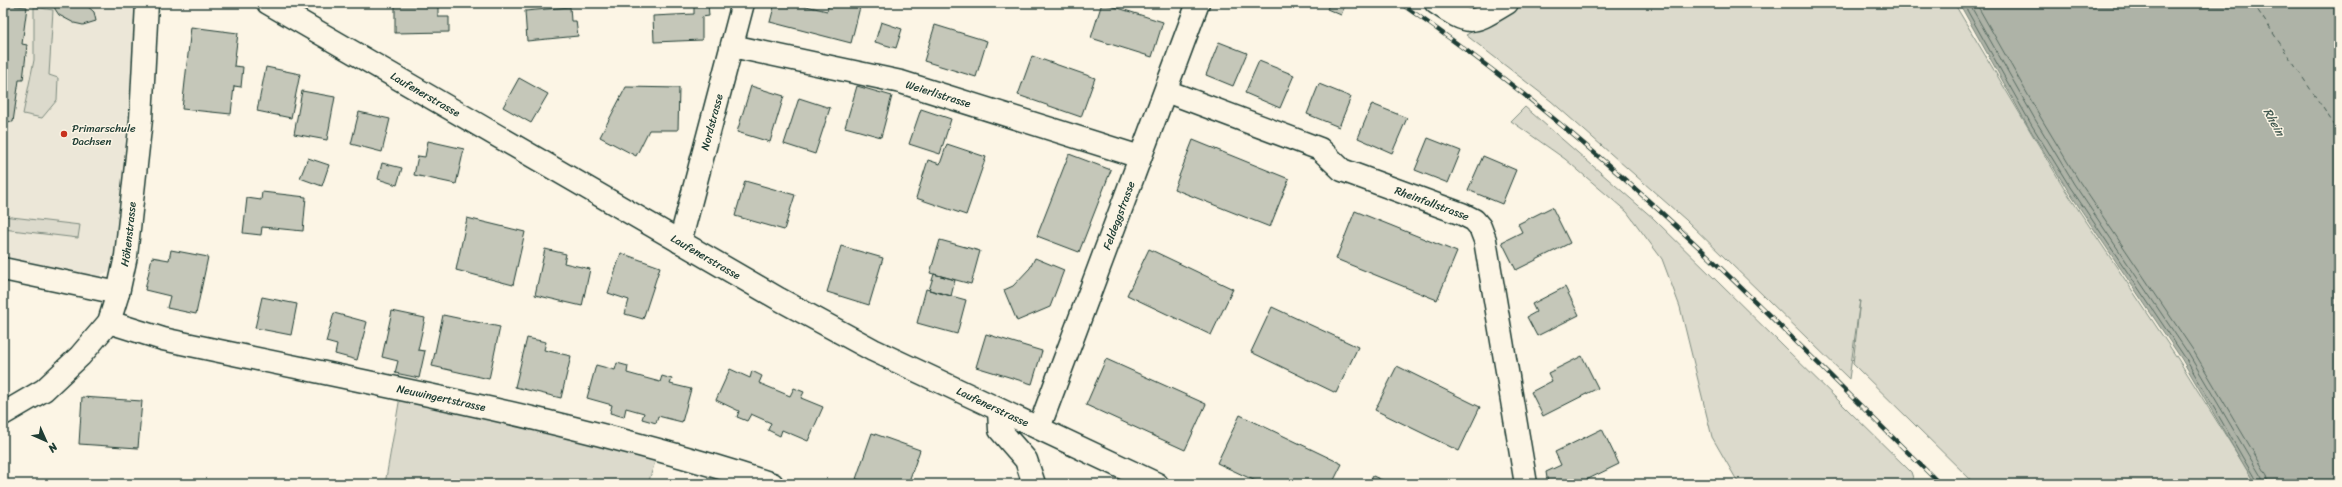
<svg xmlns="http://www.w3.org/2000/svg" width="2342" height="487" viewBox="0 0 2342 487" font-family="Sriracha,sans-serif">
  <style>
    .built { fill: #ece7d8 }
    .green { fill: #dcdacc; stroke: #7e8c80 }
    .water { fill: #aeb3a7; stroke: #758479 }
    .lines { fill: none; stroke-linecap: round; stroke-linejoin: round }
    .shore { stroke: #586c62; stroke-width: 1 }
    .ferry { stroke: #435a51; stroke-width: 1; stroke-dasharray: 5 4; stroke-linecap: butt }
    .building { fill: #c5c7b9; stroke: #1f3d34 }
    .street-casing { stroke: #1f3d34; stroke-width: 25 }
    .secondary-casing { stroke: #1f3d34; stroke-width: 25 }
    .street { stroke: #fcf5e5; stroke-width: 22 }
    .secondary { stroke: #fcf5e5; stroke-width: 22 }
    .rail-casing { stroke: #1f3d34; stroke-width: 4.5 }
    .rail { stroke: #fcf5e5; stroke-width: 3; stroke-dasharray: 9; stroke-linecap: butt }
    .poi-dot { fill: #c8321e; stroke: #fcf5e5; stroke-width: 1.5 }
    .labels { text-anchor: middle; stroke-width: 3; stroke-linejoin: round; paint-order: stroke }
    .street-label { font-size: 11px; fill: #1f3d34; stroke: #fcf5e5 }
    .poi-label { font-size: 11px; fill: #1f3d34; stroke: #fcf5e5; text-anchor: start }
    .water-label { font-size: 12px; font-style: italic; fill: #435a51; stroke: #fcf5e5 }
  </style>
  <rect width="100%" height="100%" fill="#fcf5e5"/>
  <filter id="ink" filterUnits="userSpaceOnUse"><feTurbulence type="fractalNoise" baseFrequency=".025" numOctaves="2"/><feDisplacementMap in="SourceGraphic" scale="8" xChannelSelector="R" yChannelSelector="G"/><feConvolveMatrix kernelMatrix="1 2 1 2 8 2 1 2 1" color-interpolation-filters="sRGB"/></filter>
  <g filter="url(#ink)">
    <path class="built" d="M3,3H138L114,268L90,281L3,264Z"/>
    <path class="green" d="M1522,3H1954L2066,191L2178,359L2256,484H1975L1853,364L1860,300L1849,379L1686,220L1551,101L1466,35Z
      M34,7L53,10L49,75L58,78L57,100L42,118L23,114L34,60Z
      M1525,107L1653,218L1911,472L1915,484H1739L1712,437L1680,307L1662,259L1627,212L1565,159L1511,121Z
      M3,216L80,225L78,238L3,229Z
      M400,397L657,455L648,484H385Z"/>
    <path class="water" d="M1959,3H2339V484H2255L2181,358L2067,189L2028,126Z"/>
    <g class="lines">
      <path class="shore" d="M1963,3L2031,124L2070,187L2184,356L2258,484
        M1969,3L2036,121L2074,184L2188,353L2262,478L2263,484
        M1976,3L2041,118L2079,181L2193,350L2267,475L2269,484"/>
      <path class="ferry" d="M2253,3L2339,132"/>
    </g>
    <path class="building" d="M3,3H16L15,6L27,7L22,44L27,45L23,80H19L13,122L3,121Z
      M54,3H84L94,12L96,21L83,25L74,23L59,15L55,9Z
      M694,3H708L709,16L702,17V40L654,42L653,16L694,14Z
      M775,3H794L827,11L829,3H861L851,43L770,22Z
      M1102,3L1163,22L1152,57L1091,38Z
      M1330,3H1346L1341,15L1327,9Z
      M395,5H438V17H449V32L395,33Z
      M570,7L571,21H576L578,36L527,41L525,11Z
      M881,22L902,29L896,48L875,42Z
      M935,25L987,41L976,77L924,61Z
      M191,27L238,33L234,66L243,67L241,87L234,86L231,114L182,109Z
      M1219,42L1247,53L1233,86L1206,75Z
      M1032,56L1095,78L1081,117L1018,95Z
      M1259,61L1294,75L1280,108L1245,93Z
      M266,67L300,74L291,118L257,111Z
      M519,78L548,94L531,123L503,107Z
      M1319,84L1351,97L1339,127L1307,114Z
      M751,86L784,96L770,142L737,132Z
      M857,86L892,96L881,137L845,127Z
      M626,87L679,88L678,130H649L636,156L600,137Z
      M302,91L335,97L327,140L294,134Z
      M799,98L830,108L815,154L784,144Z
      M1372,104L1407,118L1392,153L1358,138Z
      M921,109L951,119L940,154L909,144Z
      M359,112L390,119L382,152L351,144Z
      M1428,138L1461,151L1448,183L1415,170Z
      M1193,140L1289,179L1270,227L1174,189Z
      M428,141L464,149L456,184L414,175L418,156L425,157Z
      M947,144L986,157L966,215L916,198L928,160L940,164Z
      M1069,154L1111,170L1079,252L1037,236Z
      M1483,156L1516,170L1502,204L1468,190Z
      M308,158L329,165L322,186L300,178Z
      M382,163L402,168L397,185L378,179Z
      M745,181L795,195L784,230L735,216Z
      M262,192L306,197L303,231L262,227L261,235L243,233L247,198L261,200Z
      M1552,207L1570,243L1516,270L1502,242L1522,232L1518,224Z
      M1355,211L1457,252L1437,300L1336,259Z
      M467,218L525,232L513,285L456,270Z
      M940,240L980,251L971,284L930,273Z
      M841,246L883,258L869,305L827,292Z
      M545,249L566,254L564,263L590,269L582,306L535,295Z
      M1149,249L1233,289L1211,335L1127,295Z
      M171,250L208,257L196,314L167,308L170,296L145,290L152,257L169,260Z
      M621,253L660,267L643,319L625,314L629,300L608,293Z
      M1035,258L1064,270L1050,307L1017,321L1004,290L1013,286L1030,268Z
      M934,274L955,280L951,296L929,290Z
      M1565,287L1579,315L1537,336L1527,317L1536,312L1532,304Z
      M926,289L966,300L957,334L917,323Z
      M262,297L297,304L291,335L255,328Z
      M1272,307L1358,347L1336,393L1251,352Z
      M392,311L425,318L418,350L425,351L419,378L395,373L398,361L382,357Z
      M334,313L367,322L357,360L335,354L337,345L326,342Z
      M443,315L500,327L489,379L432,366Z
      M986,334L1042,351L1032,384L976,367Z
      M527,338L546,342L544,350L571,356L561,398L515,387Z
      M1582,356L1598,388L1543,416L1531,392L1552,381L1548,373Z
      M1106,359L1206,404L1185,450L1086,405Z
      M617,363L628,366L627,373L660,382L662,376L672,379L670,384L691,389L682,422L658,416L656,423L642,419L644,413L626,408L624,417L610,413L612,405L587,398L596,365L615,370Z
      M1397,366L1480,407L1459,451L1375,410Z
      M730,369L750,378L752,371L762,376L759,383L790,396L794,388L804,392L801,398L823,407L808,441L782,430L780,436L768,430L771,423L751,414L747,421L737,417L739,411L716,400Z
      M82,397L142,401L138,448L79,444Z
      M1240,415L1342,464L1332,484H1262L1217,463Z
      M1602,429L1619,464L1578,484H1548L1546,472L1561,465L1555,452Z
      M872,433L920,450L908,484H871L856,479Z
      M1373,476L1391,484H1369Z"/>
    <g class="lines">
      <g class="street-casing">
        <g id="street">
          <path d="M1436,3C1471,27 1472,24 1507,3"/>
          <path id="s1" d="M732,46L901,82L1140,157"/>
          <path id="s2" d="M1166,91L1320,149L1342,170L1462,214L1474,220L1480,227L1485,240L1526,484"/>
          <path id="s3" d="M680,242L743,3"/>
          <path d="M3,269L118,293"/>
          <path id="s4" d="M109,322L163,339C366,383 573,419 772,484"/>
          <path d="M999,410L1000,430L1026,460L1034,484"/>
          <path id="s5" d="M3,414L44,390L80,356L109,322L118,293L126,256L141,119L147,3"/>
          <path id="s6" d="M1039,428L1198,3"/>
        </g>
      </g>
      <g class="secondary-casing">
        <g id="secondary">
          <path id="s7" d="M268,3L779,299L873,350L1157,484"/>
        </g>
      </g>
      <use href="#street" class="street"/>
      <use href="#secondary" class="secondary"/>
      <g class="rail-casing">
        <path id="rail" d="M1400,3C1449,37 1497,72 1543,110C1684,224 1810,357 1940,484"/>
      </g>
      <use href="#rail" class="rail"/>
    </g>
  </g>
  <circle class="poi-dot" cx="64" cy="134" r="4"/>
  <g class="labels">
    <g class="street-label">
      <text dy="4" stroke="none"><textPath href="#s7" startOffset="182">Laufenerstrasse</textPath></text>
      <text dy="4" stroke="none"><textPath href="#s1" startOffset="212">Weierlistrasse</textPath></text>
      <text dy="4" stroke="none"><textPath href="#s3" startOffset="124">Nordstrasse</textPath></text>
      <text dy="4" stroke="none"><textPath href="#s2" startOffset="291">Rheinfallstrasse</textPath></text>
      <text dy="4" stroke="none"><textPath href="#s6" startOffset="227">Feldeggstrasse</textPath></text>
      <text dy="4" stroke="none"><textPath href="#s5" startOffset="232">Höhenstrasse</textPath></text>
      <text dy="4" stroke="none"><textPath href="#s7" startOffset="506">Laufenerstrasse</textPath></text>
      <text dy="4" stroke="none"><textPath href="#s4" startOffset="341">Neuwingertstrasse</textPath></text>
      <text dy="4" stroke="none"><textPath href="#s7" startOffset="830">Laufenerstrasse</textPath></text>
    </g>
    <g class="poi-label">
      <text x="72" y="132">Primarschule<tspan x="72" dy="13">Dachsen</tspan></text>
    </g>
    <g class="water-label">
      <text transform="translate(2274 122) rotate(61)" y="4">Rhein</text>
    </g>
  </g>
  <rect width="2342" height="487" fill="none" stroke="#fcf5e5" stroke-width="16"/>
  <rect x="8" y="8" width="2326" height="471" fill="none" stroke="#1f3d34" stroke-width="1.5" filter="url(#ink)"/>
  <g transform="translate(46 441) rotate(135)" stroke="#fcf5e5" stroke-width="3" paint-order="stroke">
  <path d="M0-3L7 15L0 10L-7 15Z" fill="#1f3d34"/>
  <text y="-6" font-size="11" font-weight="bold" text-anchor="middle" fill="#1f3d34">N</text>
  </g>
</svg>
